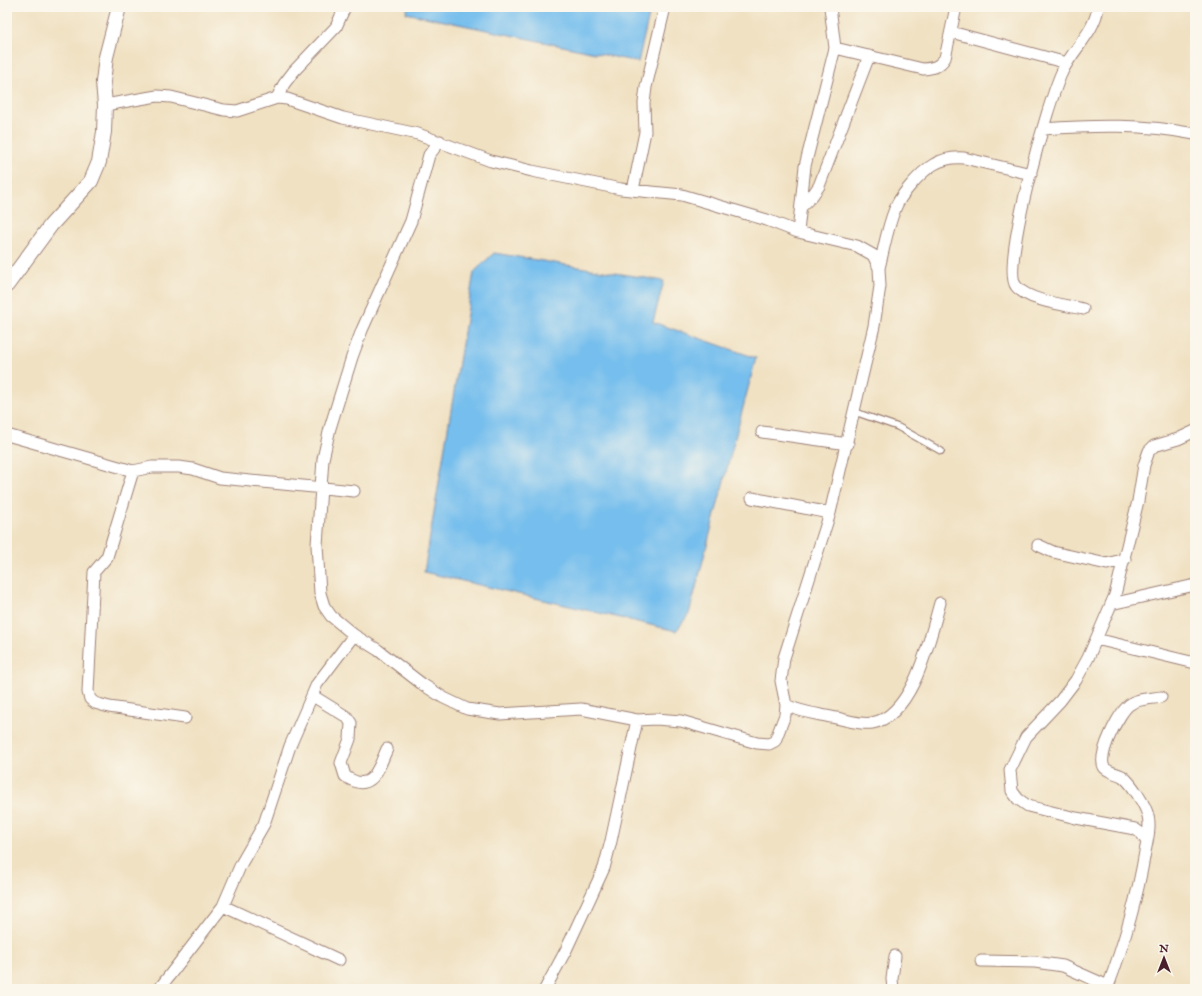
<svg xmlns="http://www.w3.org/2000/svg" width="1202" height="996" viewBox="0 0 1202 996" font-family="'IM FELL English',serif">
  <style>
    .water { fill: #74beed; stroke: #5f6e8c }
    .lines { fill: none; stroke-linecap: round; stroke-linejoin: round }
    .service-casing { stroke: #9d8076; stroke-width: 8 }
    .minor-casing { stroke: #9d8076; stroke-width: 13 }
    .tertiary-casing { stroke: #9d8076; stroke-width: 16 }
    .service { stroke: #fff; stroke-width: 5.5 }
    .minor { stroke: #fff; stroke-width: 11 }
    .tertiary { stroke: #fff; stroke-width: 14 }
  </style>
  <rect width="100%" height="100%" fill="#fbf7ec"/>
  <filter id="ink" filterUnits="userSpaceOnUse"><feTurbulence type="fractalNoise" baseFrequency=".025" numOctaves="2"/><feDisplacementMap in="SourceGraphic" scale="8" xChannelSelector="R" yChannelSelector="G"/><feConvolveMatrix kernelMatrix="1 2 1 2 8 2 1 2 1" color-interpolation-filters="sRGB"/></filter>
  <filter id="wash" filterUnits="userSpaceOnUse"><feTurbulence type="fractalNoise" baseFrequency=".012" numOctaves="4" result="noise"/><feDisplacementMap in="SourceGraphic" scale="16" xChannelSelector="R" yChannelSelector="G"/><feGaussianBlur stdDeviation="0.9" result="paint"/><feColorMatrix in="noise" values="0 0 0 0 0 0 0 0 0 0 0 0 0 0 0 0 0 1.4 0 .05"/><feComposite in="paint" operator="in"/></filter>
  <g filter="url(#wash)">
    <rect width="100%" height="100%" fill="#f0e1c2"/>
    <path class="water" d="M408,7H651L638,62L406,13Z
      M494,253L664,281L653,322L756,358L689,614L676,631L424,572L474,272Z"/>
  </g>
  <g filter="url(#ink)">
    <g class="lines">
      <g class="service-casing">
        <path id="service" d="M855,412L898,427L941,451"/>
      </g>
      <g class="minor-casing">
        <path id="minor" d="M951,32L1067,63
          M835,48L923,69C934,68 939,67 945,58L956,7
          M277,98L284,84L294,71L336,27L345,7
          M105,105L157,96L171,97L224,110L237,111L277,98L287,99L343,118L418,134L491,161L532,171L621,189L682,195L767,220L798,232L857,246L873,255L879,268L880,286L874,326L830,513L784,658L781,681L786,705L785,715L775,741L769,744L757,743L681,721L656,719L637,720L581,709L500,714L467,709L444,698L422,684L378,650L354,635L317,684L290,746L264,824L241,864L223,906L159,989
          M1043,129C1095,125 1144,124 1195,134
          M633,190L645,132L644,103L646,87L665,7
          M801,207L812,196L819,186L869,56
          M798,232L805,166L835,48L830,7
          M879,268C884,249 887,228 895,209C898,200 904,193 910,186C925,168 940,156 964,158L1031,174
          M1083,309C1065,305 1028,301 1016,286C1000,267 1049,99 1062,72C1072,50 1095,32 1098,7
          M762,432L848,444
          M7,435L133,471L152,467H179L193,469L220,478L354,491
          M133,471L107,557L94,572L88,692L90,699L95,703L109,707L185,718
          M752,498L830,513
          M1038,545L1053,552L1107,564L1125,559
          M1111,604L1195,585
          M354,635L331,616L324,606L320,593L317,545L323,459L330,428L352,357L362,330L411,221L429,155L440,141
          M1096,639L1195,663
          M313,696L347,717L351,723L350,739L341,763L345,776C372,795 378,769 387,749
          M786,705C802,713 819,714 836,718C847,720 861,725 872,723C914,716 930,637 940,603
          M1147,842L1142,834L1135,829L1076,818L1028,806L1018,799L1012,791L1010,770L1026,737L1060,701L1076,680L1088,658L1115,595L1138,501L1144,465L1149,451L1154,446L1178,439L1195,431
          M223,906L339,960
          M981,961L1035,962L1063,966L1108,986
          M545,989L566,950L604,868L611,841L637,720
          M893,989L892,979L895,956
          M1107,989C1124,944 1137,900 1145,852C1147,841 1151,828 1148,816C1146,806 1131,782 1122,776C1116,773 1107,772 1104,767C1097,755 1119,713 1129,705C1137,698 1151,699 1161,697"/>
      </g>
      <g class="tertiary-casing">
        <path id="tertiary" d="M7,285L51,225L91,181L99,162L104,132L105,105L103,82L106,57L119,7"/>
      </g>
      <use href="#service" class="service"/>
      <use href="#minor" class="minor"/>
      <use href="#tertiary" class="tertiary"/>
    </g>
  </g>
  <rect width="1202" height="996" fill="none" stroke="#fbf7ec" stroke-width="24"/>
  <g transform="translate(1164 958)" stroke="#fbf7ec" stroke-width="3" paint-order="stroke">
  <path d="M0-3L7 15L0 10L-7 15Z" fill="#4a1f2b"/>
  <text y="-6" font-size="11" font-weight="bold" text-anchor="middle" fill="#4a1f2b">N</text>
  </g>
</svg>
